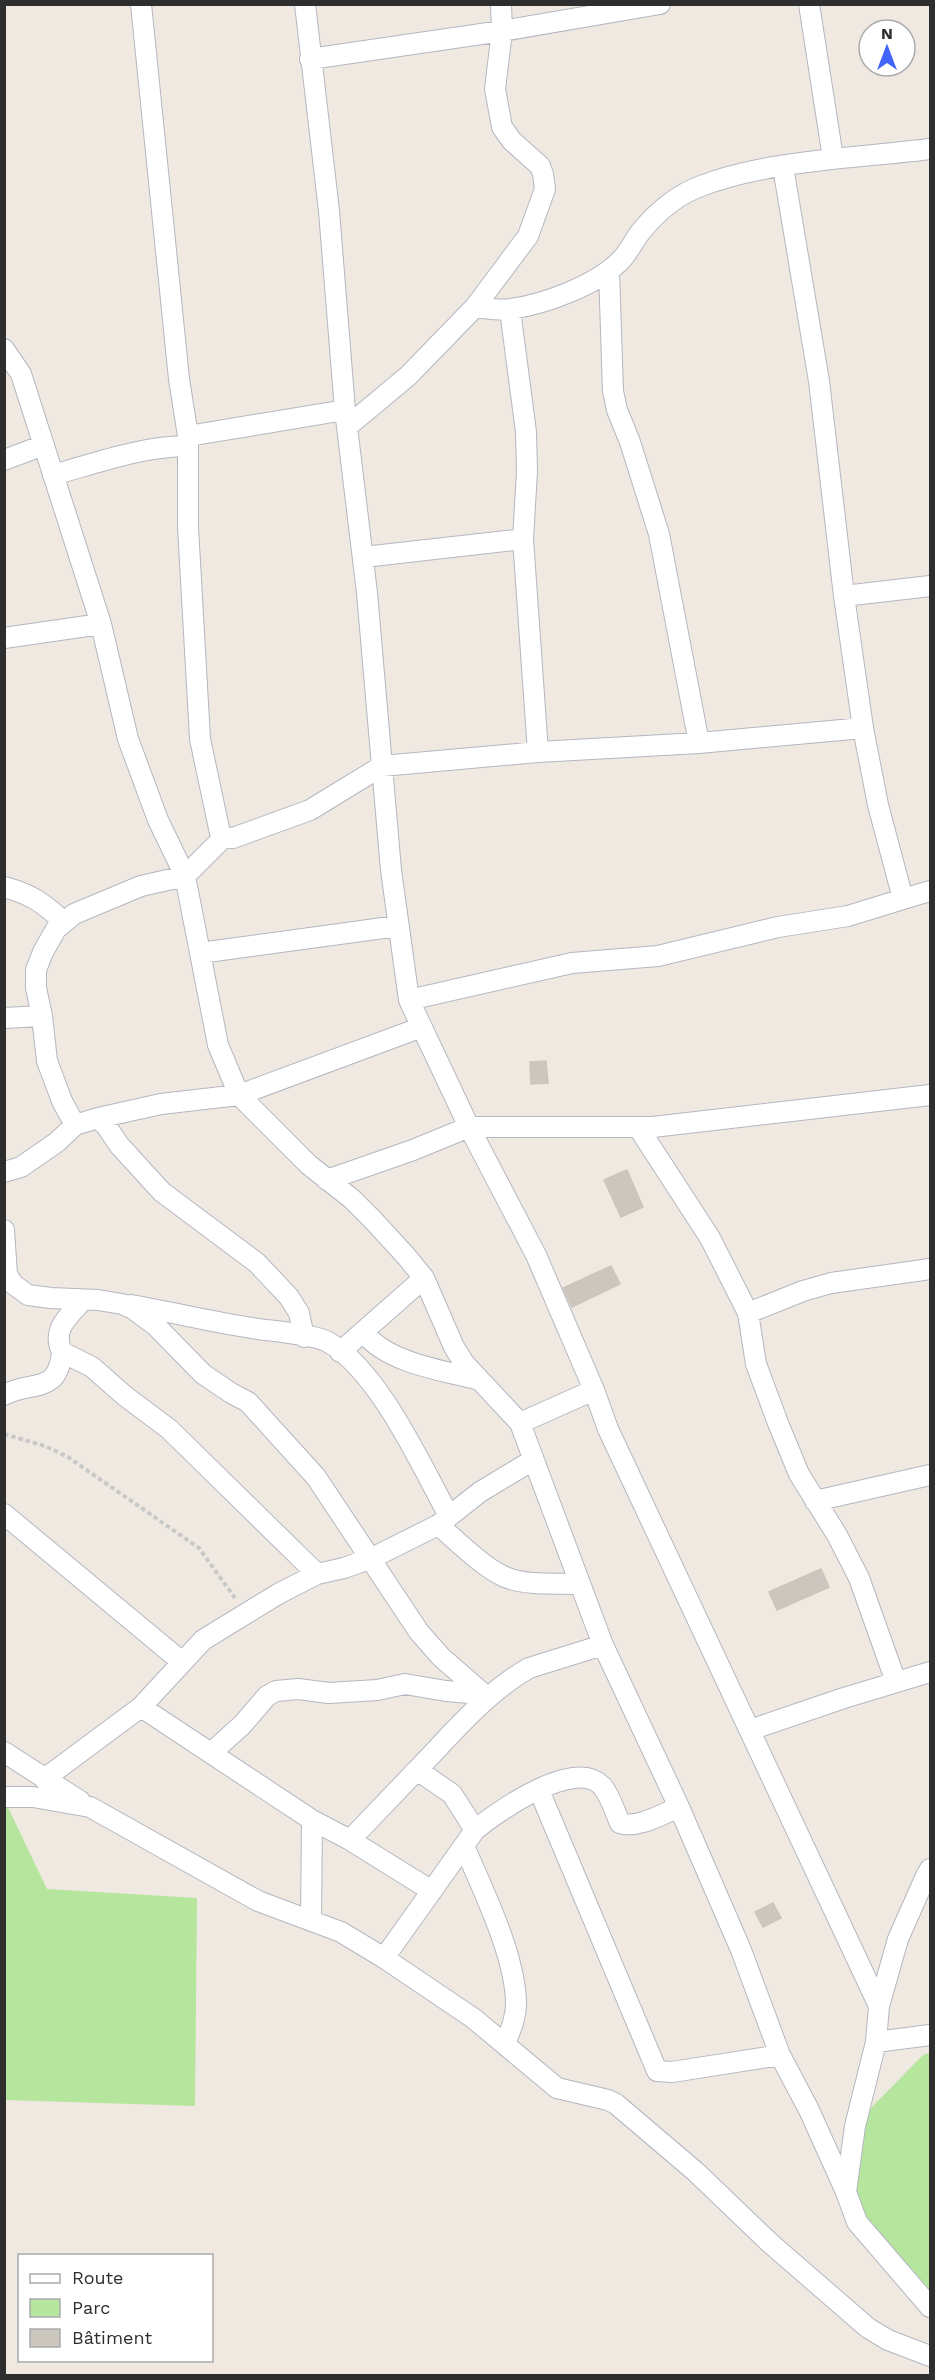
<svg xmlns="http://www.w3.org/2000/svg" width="935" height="2380" viewBox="0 0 935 2380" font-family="'Work Sans',sans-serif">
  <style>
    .green { fill: #b6e59e }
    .building { fill: #cbc7bf; stroke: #cbc5ba; stroke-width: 1.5 }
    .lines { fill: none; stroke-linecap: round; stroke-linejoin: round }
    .street-casing { stroke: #b4b7c1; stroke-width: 22 }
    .path { stroke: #c9c9c9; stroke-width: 4; stroke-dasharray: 4.5 3; stroke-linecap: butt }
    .street { stroke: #fff; stroke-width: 20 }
  </style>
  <rect width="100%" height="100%" fill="#efe9e1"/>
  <path class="green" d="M4,1799L47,1889L197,1898L195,2106L5,2100Z
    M930,2053V2314L871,2239L850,2171L860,2119L923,2055Z"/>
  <path class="building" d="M546,1061L548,1083L531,1084L530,1062Z
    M627,1170L643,1207L621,1217L604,1180Z
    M611,1266L620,1284L572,1307L563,1288Z
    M821,1569L829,1587L777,1610L769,1592Z
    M773,1903L781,1918L763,1927L755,1912Z"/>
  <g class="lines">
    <g class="street-casing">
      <path id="street" d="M141,4L179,379L188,436V527L200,739L220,833L224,837
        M305,4L329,211L345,410L367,593L391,870L409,1000L469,1127L536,1255L594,1390L608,1429L879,2006L876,2042L855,2126L846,2192
        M809,4L833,158
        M310,59L502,31L660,4
        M783,167L819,381L844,596L863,728L878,805L903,899L930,891
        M609,271L613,391L617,410L630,442L659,534L699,743
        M475,307C486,308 500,311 511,309C545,304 594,286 619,262C629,253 634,239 643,229C658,211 679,194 701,186C769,160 858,158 930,149
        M510,310L526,432L527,471L523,539
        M4,349L21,374L101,624L128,739L158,820L185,876L218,1045L239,1095L309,1165L352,1199L372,1219L406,1256L424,1278L454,1347L464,1363L520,1423L603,1645L679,1807L741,1950L780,2055L809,2110L846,2192L857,2222L930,2307
        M348,426L408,376L475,307L528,236L545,189L543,174L540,166L512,141L502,127L495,89L502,31L501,4
        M188,436L345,410
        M4,460L44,445
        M53,475C96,463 143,446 188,446
        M364,557L523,539L538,752
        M844,596L930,586
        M4,638L101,624
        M4,887C31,894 43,903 63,921
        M200,953L398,926
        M409,1000L572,963L658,956L778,927L848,916L903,899
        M4,1018L42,1016
        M98,1118L107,1127L119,1145L162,1192L257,1263L289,1297L299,1313L304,1337
        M75,1125L62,1101L47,1061L42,1016L36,988V970L43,952L56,929L74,914L141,886L185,876L224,837L233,838L310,810L382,766L538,752L699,743L863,728
        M638,1127L710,1238L748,1313L756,1364L778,1423L799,1474L837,1535L859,1578L896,1682
        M4,1172L21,1167L57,1142L75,1125L98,1118L161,1104L239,1095L422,1027
        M327,1180L413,1150L469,1127H653L930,1095
        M4,1230L7,1274L4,1278
        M7,1274L13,1284L28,1295L51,1298L98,1300L122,1304L133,1309L156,1326L203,1374L231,1393L248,1402L316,1477L419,1632L441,1657L487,1697
        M83,1300C69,1316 51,1329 62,1352L92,1367L125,1396L169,1429L317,1574
        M131,1305C172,1312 211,1322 252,1328C270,1331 314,1334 328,1342C379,1371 421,1465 449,1516
        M748,1313L803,1291L831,1283L930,1269
        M363,1332C388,1363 440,1370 476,1379
        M340,1352L424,1278
        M4,1395C32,1380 58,1395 62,1352
        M520,1423L594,1390
        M815,1501L930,1475
        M4,1514L182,1662
        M438,1525C459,1542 481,1566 505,1577C527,1586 556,1583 580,1584
        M141,1707L312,1820
        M750,1730L844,1698L930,1672
        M4,1752L80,1801
        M211,1753L242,1725L267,1696L276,1691L298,1689L329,1693L377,1690L405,1684L446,1691L483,1694
        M417,1770C452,1734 485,1693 529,1668L603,1645
        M44,1779L141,1707L203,1640L278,1594L317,1574L344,1568L372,1558L438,1525L480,1492L533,1460
        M539,1790L657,2071L672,2072L780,2055
        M4,1797H33L90,1807L258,1901L341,1932L384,1958L473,2018L557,2088L608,2100L616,2104L696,2172L770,2243L868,2328L888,2340L930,2356
        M350,1840L432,1891
        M464,1846C483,1890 516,1957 516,2004C516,2019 510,2031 505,2044
        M311,1921L312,1820L350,1840L417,1770L452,1794L475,1830
        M384,1958L475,1830C498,1811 575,1757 602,1786C610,1795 615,1812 620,1823C638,1829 662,1814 679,1807
        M879,2006L898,1939L926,1876L930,1869
        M876,2042L930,2035"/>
    </g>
    <path class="path" d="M4,1434L45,1446L68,1457L199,1548L235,1598"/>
    <use href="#street" class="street"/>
  </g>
  <rect width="935" height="2380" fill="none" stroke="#2e2e2e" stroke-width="12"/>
  <rect x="18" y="2254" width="195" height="108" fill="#ffffff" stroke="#ababab" stroke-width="1.5"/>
  <rect x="30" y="2274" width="30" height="9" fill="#ffffff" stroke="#ababab" stroke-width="1.5"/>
  <text x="72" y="2284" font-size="18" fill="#2e2e2e">Route</text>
  <rect x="30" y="2299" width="30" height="18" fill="#b6e59e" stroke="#ababab" stroke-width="1.5"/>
  <text x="72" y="2314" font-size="18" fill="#2e2e2e">Parc</text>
  <rect x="30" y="2329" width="30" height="18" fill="#cbc7bf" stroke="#ababab" stroke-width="1.5"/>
  <text x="72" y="2344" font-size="18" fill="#2e2e2e">Bâtiment</text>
  <g transform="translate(887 48)"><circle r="28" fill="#ffffff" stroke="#ababab" stroke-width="1.5"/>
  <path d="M0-4.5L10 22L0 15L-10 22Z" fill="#4264fb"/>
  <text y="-9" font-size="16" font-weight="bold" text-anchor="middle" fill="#2e2e2e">N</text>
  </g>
</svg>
